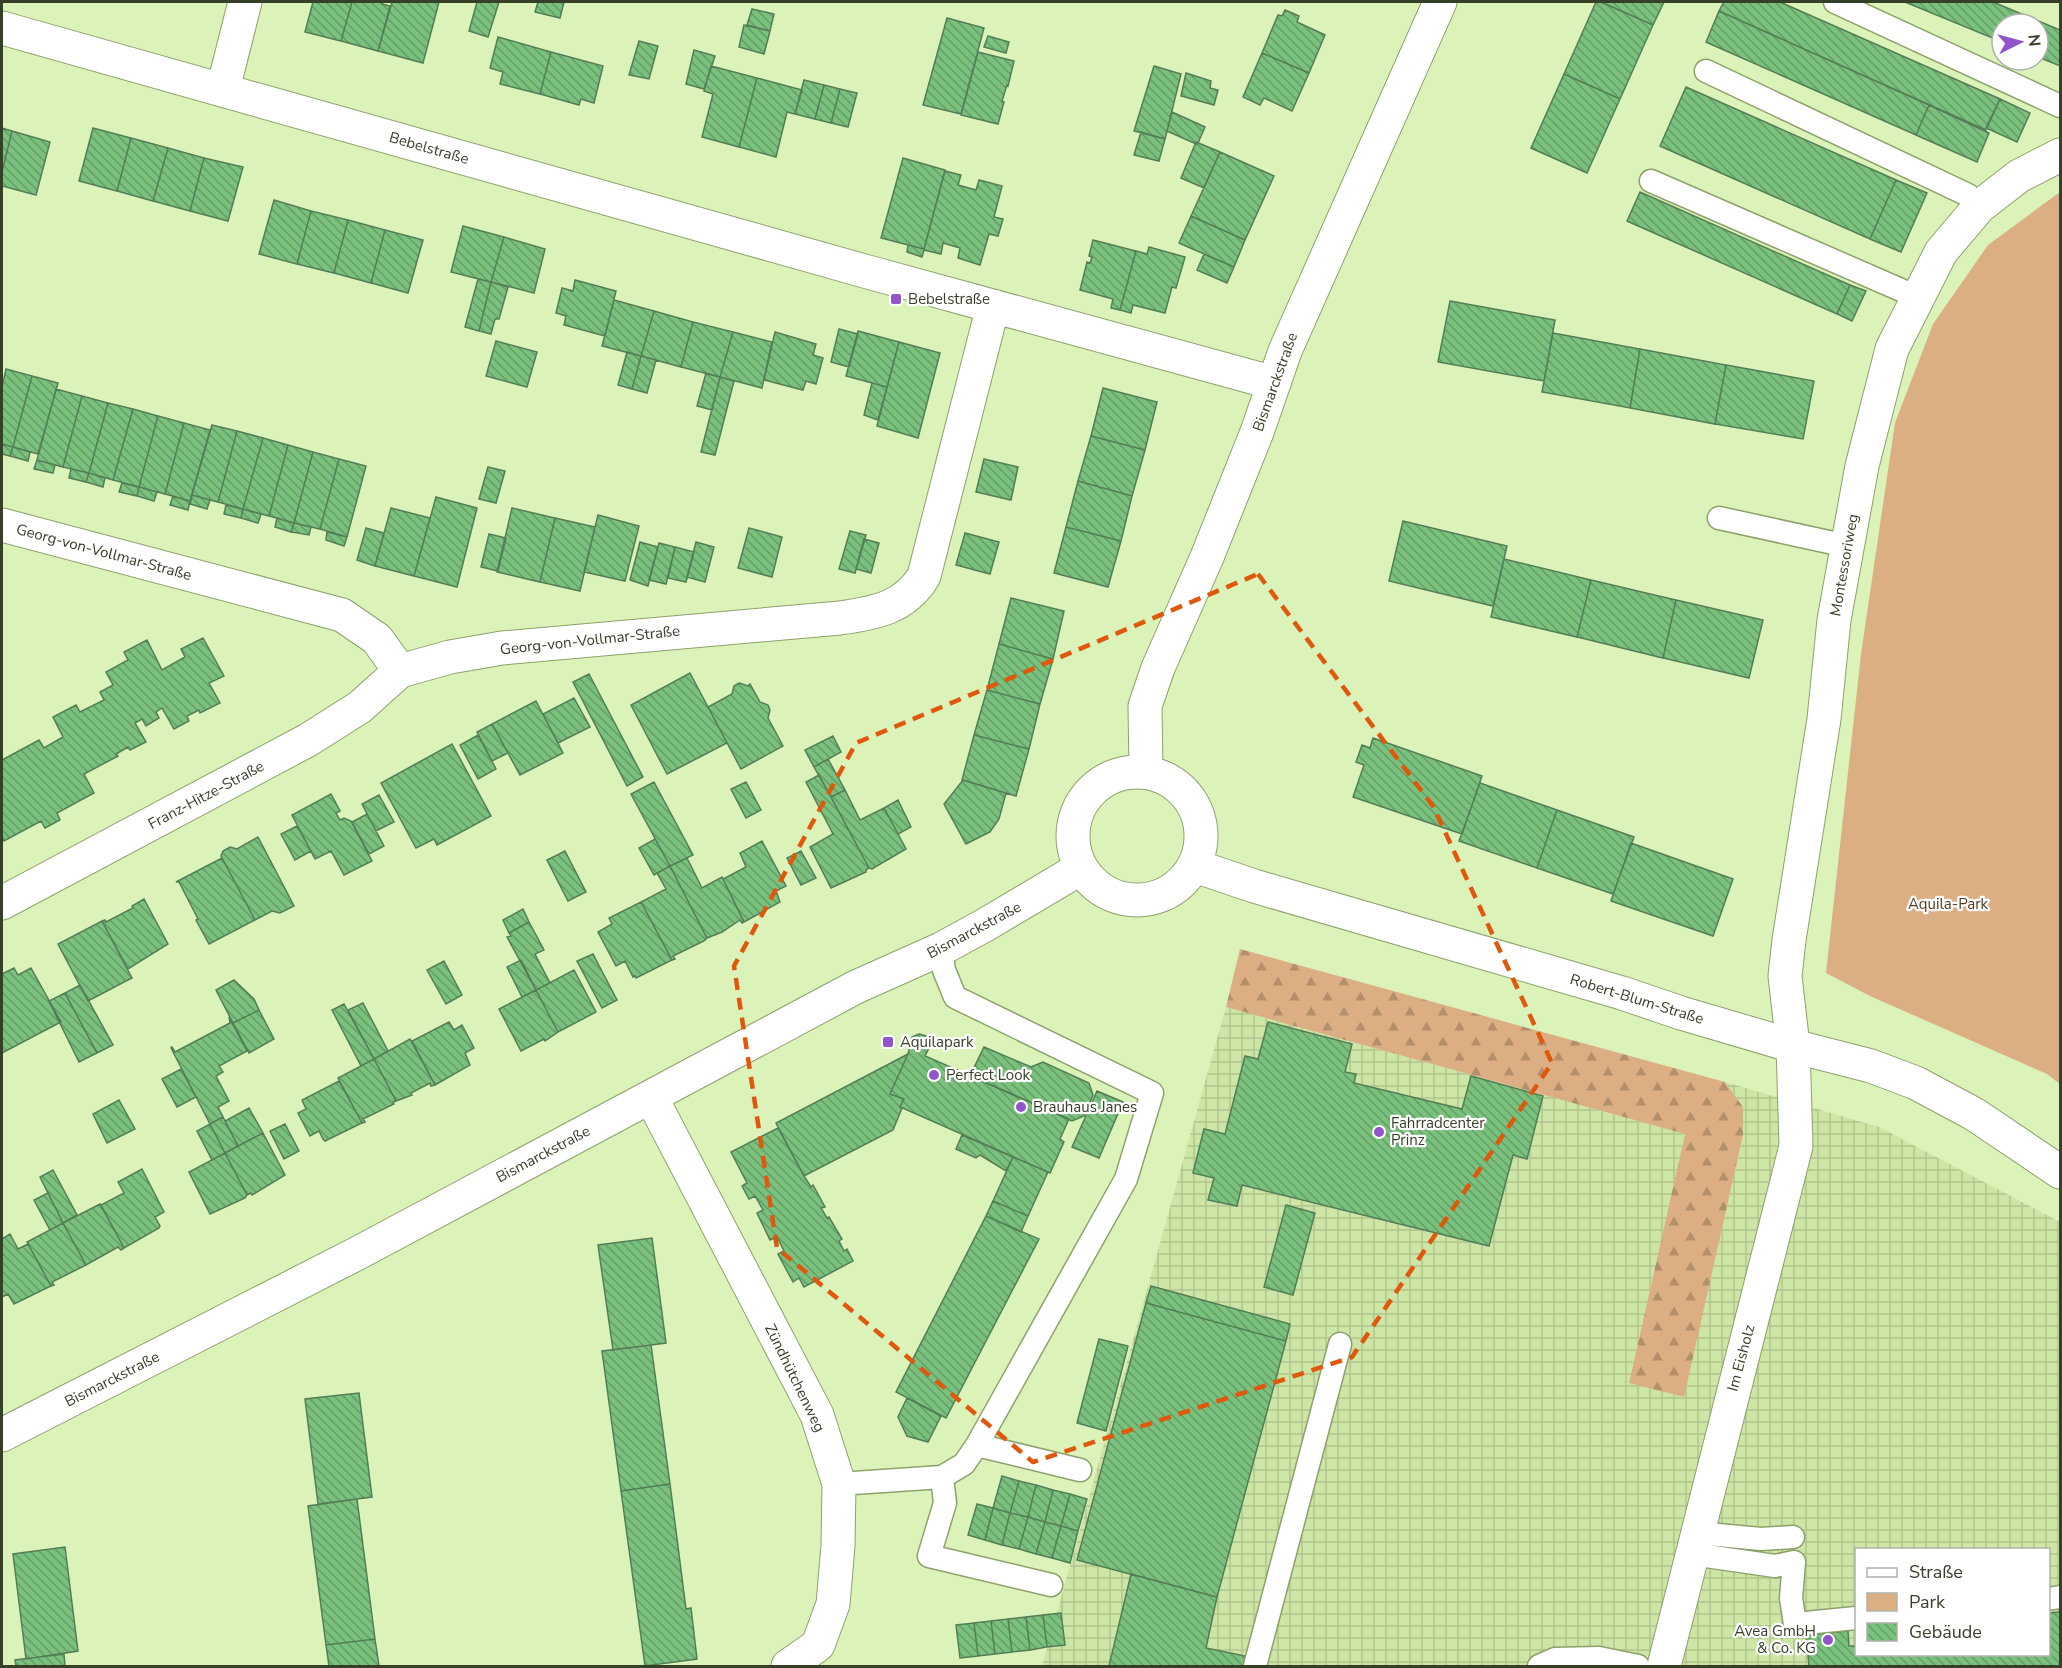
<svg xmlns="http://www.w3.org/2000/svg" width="2062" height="1668" viewBox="0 0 2062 1668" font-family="'Nunito Sans',sans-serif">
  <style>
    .industrial { fill: url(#industrial-grid); fill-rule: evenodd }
    .forest { fill: url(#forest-firs) }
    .green { fill: #dcae83 }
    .building { fill: url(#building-back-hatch); stroke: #537e55; stroke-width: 1.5 }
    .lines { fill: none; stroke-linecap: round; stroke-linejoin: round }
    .lane-casing { stroke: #8da16b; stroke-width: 25 }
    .street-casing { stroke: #8da16b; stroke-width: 35 }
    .secondary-casing { stroke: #8da16b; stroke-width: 35 }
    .lane { stroke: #fff; stroke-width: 22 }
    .street { stroke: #fff; stroke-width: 33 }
    .secondary { stroke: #fff; stroke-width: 33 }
    .marked { fill: none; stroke: #df580d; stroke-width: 4.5; stroke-dasharray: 12 8; stroke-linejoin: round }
    .poi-dot { fill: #9154ca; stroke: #fff; stroke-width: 2 }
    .labels { text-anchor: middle; stroke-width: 4.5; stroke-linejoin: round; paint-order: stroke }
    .street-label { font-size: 15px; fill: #363f28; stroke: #fff }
    .poi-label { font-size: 15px; fill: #363f28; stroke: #fff; text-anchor: start }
    .park-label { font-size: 15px; fill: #573a1c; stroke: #fff }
  </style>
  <defs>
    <pattern id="industrial-grid" width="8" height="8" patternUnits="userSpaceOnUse" patternTransform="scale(1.5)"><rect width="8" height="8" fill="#cde5a5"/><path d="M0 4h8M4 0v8" fill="none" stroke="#b1c68e"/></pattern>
    <pattern id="forest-firs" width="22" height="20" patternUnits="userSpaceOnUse" patternTransform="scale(1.5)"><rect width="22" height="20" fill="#dcae83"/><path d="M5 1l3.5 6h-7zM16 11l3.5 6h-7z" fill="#b38f6b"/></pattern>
    <pattern id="building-back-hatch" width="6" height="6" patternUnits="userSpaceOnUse" patternTransform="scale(1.5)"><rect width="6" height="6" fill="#79c17d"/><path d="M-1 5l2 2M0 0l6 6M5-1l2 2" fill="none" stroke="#649e66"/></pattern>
  </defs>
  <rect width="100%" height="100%" fill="#dbf2b8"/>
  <path class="industrial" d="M1226,1007L1685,1134L1629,1382L1683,1397L1743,1135V1107L1725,1082L1879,1127L2060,1222V1666H1042ZM1856,1550H2048V1654H1856Z"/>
  <path class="forest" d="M1240,949L1725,1082L1743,1107V1135L1684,1397L1629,1383L1685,1134L1226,1007Z"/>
  <path class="green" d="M2060,192V1084L2047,1074L1870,996L1826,973L1861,654L1895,423L1933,324L1988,245Z"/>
  <path class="building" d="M313,2H352L341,41L305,32Z
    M352,2H383L382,4L390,6L378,51L341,41Z
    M392,2H439L423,63L378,51Z
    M477,2H499L488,37L469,31Z
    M538,2H564L560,18L535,12Z
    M1596,2H1601L1653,25L1620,99L1564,74Z
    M1601,2H1664L1653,25Z
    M1724,2H1780L2000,99L1986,130L1719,11Z
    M1905,2H1993L2060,30V66L2038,57V24H2002V42Z
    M752,9L774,14L770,31L747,25Z
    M1285,10L1299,16L1297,22L1325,35L1309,73L1262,53L1278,15L1282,16Z
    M1719,11L1929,105L1916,135L1706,42Z
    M947,18L984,28L961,114L923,105Z
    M744,25L770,31L764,54L739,47Z
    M988,36L1009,42L1006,53L984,47Z
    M498,37L551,52L540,94L500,84L503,72L490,68Z
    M639,41L658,46L649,79L629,75Z
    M694,50L715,56L704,89L686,84Z
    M551,52L603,66L594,103L581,99L579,105L540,94Z
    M978,52L1014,61L1008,86L1007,85L1002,101L1004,102L998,124L961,115Z
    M1262,53L1309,73L1292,111L1264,98L1260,105L1243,97Z
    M711,66L757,78L739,147L702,137L713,94L704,91Z
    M1154,66L1181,74L1165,139L1134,131Z
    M1186,73L1211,81L1210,88L1218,90L1214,105L1181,96Z
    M1564,74L1620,99L1587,173L1531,148Z
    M757,78L802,90L795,114L787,112L776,157L739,147Z
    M804,80L824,85L815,119L795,114Z
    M824,85L840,89L831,123L815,119Z
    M1686,87L1896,180L1870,239L1660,146Z
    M840,89L857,93L848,127L831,123Z
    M2000,99L2030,113L2017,142L1986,128Z
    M1929,105L1989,133L1977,162L1916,135Z
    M1172,112L1205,127L1198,143L1196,144L1167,131Z
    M2,128L12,131L2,172Z
    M93,128L131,138L117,191L79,181Z
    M12,131L50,142L36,195L2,186V172Z
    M1141,132L1165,139L1159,161L1134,155Z
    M131,138L168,148L153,201L117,191Z
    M1196,142L1220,152L1204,188L1181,178Z
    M168,148L204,158L190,211L153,201Z
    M1220,152L1274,176L1245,240L1191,216Z
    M204,158L243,167L228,221L190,211Z
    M903,158L945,170L924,249L881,238Z
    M945,171L961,175L958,185L976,190L979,180L1002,186L994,217L1003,219L998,236L989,234L980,265L958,258L960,248L943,243L941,254L924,250L922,257L907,252L908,245L924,249Z
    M1896,180L1927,193L1901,252L1870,239Z
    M1640,192L1850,285L1837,314L1627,221Z
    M274,200L311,211L297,264L259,254Z
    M311,211L348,220L334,273L297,264Z
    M1191,216L1245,240L1234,267L1179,243Z
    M348,220L385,230L371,283L334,273Z
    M463,226L504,237L491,282L451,272Z
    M385,230L423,240L408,293L371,283Z
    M504,237L545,249L534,293L491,282Z
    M1093,240L1136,251L1120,310L1111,308L1113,299L1080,290L1087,262L1090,263L1092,257L1089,256Z
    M1149,247L1185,257L1176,288L1172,287L1165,313L1133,305L1131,313L1120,310L1136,251L1147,254Z
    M1204,254L1234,267L1227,283L1197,270Z
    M478,279L491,282L479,331L465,327Z
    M575,280L616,291L605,336L564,325L566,316L556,313L562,288L573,291Z
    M491,282L508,287L499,319H495L491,334L479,331Z
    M1850,285L1866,291L1852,321L1837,314Z
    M614,300L654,311L641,356L602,346Z
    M1450,301L1555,320L1544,381L1438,362Z
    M654,311L693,322L681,367L641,356Z
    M693,322L733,332L720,377L681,367Z
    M839,329L858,334L849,367L831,362Z
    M858,331L899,342L887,387L846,376Z
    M733,332L772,342L762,388L720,377Z
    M775,332L816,344L813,355L823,358L816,384L806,381L803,390L764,380Z
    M1553,333L1640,349L1630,408L1542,392Z
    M496,341L537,352L527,387L486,376Z
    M899,342L940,353L918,438L877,426Z
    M1640,349L1726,365L1715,424L1630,408Z
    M627,352L641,356L632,389L618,385Z
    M641,356L656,360L647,393L632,389Z
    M1726,365L1814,381L1803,439L1715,424Z
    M6,369L32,376L13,447L2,444V387Z
    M706,373L720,377L712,410L697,406Z
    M32,376L58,383L38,454L13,447Z
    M720,377L734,381L715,455L701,452Z
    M872,383L887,387L878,420L864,415Z
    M1103,388L1157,402L1145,450L1091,436Z
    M56,389L82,396L63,467L37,460Z
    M82,396L108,403L89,473L63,467Z
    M108,403L133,409L113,480L89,473Z
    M133,409L158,416L139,487L113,480Z
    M158,416L184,423L165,494L139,487Z
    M184,423L210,430L190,501L165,494Z
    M212,425L237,431L218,502L192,495Z
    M237,431L263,438L243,509L218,502Z
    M1091,436L1145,450L1132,496L1078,481Z
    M263,438L288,445L269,516L243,509Z
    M2,444L13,447L10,456L2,454Z
    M288,445L313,452L294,523L269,516Z
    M13,447L30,452L28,461L10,456Z
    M313,452L339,459L320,529L294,523Z
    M339,459L366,466L347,537L320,529Z
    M984,459L1018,467L1011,500L976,492Z
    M37,460L55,465L53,473L34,469Z
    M488,467L505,471L496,503L479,499Z
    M71,469L89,473L86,482L69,478Z
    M89,473L105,478L103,487L86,482Z
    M1078,481L1132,496L1121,541L1066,527Z
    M122,483L139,487L137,496L119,492Z
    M139,487L157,492L154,501L137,496Z
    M192,495L210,500L207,509L190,504Z
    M173,496L190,501L188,510L170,505Z
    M436,497L477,508L457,587L414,576Z
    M226,505L243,509L241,518L224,514Z
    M391,508L430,518L414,576L375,566Z
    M512,508L555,518L540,582L497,572Z
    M243,509L261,514L258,523L241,518Z
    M598,515L639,526L625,581L584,572Z
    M277,518L294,523L291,532L275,527Z
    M555,518L595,527L580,591L540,582Z
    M1403,521L1507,546L1493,606L1389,581Z
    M294,523L311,527L309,535L291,532Z
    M1066,527L1121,541L1108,587L1054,573Z
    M366,528L384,533L375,566L357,560Z
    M749,528L782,537L772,577L738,568Z
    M850,531L866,535L855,573L839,569Z
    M327,532L347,537L344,546L326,540Z
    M965,533L999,542L990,574L956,565Z
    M489,534L506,538L498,571L481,567Z
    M864,539L879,543L871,573L856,569Z
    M640,542L658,547L648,586L630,580Z
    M696,542L714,547L705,582L687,577Z
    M659,543L675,547L666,584L649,580Z
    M675,547L694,552L686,582L668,578Z
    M1504,559L1591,580L1577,637L1491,617Z
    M1591,580L1676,600L1663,658L1577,637Z
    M1011,598L1064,611L1053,659L999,644Z
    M1676,600L1763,620L1749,678L1663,658Z
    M203,638L224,676L209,683L220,703L200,713L199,710L187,716L189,721L174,729L162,708L156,712L159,718L146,726L142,719L135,723L146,742L130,750L128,747L116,754L118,756L84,774L94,793L57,813L60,820L45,828L41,821L4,841L2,836V760L39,740L44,748L63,737L53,717L76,705L80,712L104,700L100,692L113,685L106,672L128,660L124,652L147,640L162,670L185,657L181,649Z
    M999,644L1053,659L1040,704L987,690Z
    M690,673L727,743L667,774L631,705Z
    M589,674L643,777L627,786L573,682Z
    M739,683L748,686L750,684L760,702L768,705L770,710L768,718L783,746L741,769L708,707L732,694L734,686Z
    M987,690L1040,704L1029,749L974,735Z
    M574,698L590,727L558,743L543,714Z
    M536,701L563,753L520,775L492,724Z
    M492,724L508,753L492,761L477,732Z
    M478,735L496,769L478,779L460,745Z
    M974,735L1029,749L1016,796L962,780Z
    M833,736L841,752L814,767L805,750Z
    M1373,738L1482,776L1462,834L1353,797L1364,765L1356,762L1362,745L1370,748Z
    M452,744L491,816L437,845L434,839L416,848L381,783Z
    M828,759L845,790L831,797L814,767Z
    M819,775L869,868L866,870V872L831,888L810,847L833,834L806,782Z
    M963,780L1006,793L999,819L990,832L966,844L944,804Z
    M654,782L693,855L670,866L631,794Z
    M746,782L761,810L746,818L731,789Z
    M1480,783L1557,810L1537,868L1459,841Z
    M845,790L860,820L884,808L906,849L872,869L869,868L831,797Z
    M331,794L340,811L336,813L340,820L344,818L351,821L372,861L344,875L331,851L315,859L292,815Z
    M379,795L394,822L376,831L362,804Z
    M898,800L911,827L898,834L884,808Z
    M1557,810L1634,837L1613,894L1537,868Z
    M367,814L384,846L369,854L352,822Z
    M297,826L311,851L295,860L281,834Z
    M258,837L294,906L280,913L272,911L255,920L221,856L223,851L230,847L237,849Z
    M655,839L670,866L654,875L639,848Z
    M762,841L786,886L776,891L780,902L744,922L723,879L746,867L740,853Z
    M1631,843L1733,879L1713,936L1611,901Z
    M565,851L586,892L568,901L547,860Z
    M801,851L816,878L801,885L787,858Z
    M222,858L255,920L209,944L196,920L198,919L179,882H176Z
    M687,858L702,888L722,877L744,922L742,923L740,920L722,932L707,938L670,866Z
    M670,866L707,938L704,941L673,956L675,959L672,960L641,902L666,889L657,873Z
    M144,899L168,944L128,969L102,921L105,920L106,922L133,908L132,906Z
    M641,902L672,960L636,978L635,976L633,977L625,961L616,966L598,932L612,924L609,918Z
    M523,909L529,922L509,933L503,920Z
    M102,921L132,978L88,1001L58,944Z
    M529,922L544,950L535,954L550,983L536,990L507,937L511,936L509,933Z
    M593,954L617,1000L602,1008L577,961Z
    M521,960L536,990L522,997L507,967Z
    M444,961L462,995L446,1004L427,970Z
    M14,968L18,975L31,968L61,1022L2,1053V974Z
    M574,970L596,1012L558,1032L536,990Z
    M234,980L254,999L259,1010L233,1023L216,990Z
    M80,985L113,1045L97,1053L65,993Z
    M536,990L558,1032L545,1041L544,1039L521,1051L499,1009Z
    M65,993L97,1053L79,1062L49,1001Z
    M363,1003L388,1051L374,1059L348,1010Z
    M344,1004L374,1059L361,1066L332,1010Z
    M259,1010L274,1039L249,1053L233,1023Z
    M229,1017L247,1051L219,1066L223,1072L216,1076L229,1101L218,1107L223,1117L210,1124L171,1048L172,1047L175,1052L230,1023Z
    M449,1022L454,1030L462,1025L474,1048L465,1053L470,1065L435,1085L412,1041Z
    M1268,1022L1352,1044L1345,1072L1356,1074L1354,1083L1462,1109L1471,1076L1543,1096L1527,1159L1513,1155L1489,1246L1242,1185L1237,1206L1208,1200L1214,1178L1193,1173L1204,1129L1225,1134L1245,1056L1258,1059Z
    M919,1034L926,1036L929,1042L930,1046L925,1056L1069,1119L1060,1139L1064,1142L1050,1173L900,1107L904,1099L890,1094L908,1054L912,1037Z
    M410,1039L435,1085L431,1086L430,1083L411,1093L412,1095L396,1101L374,1059Z
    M984,1047L1031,1067L1043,1062L1089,1083L1093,1095L1084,1116L1072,1121L970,1076Z
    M908,1054L890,1094L904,1099L900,1107L902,1108L893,1130L804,1176L776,1123Z
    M374,1059L396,1101L393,1102L394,1104L363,1119L365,1122L362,1123L338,1078Z
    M181,1069L196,1097L177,1107L162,1079Z
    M339,1081L362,1123L325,1141L323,1139L319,1131L310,1136L298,1113L306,1109L302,1100Z
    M1097,1091L1123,1102L1099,1158L1072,1147Z
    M119,1100L135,1129L107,1143L93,1114Z
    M249,1108L263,1133L238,1146L225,1121Z
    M223,1117L238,1146L225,1153L210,1124Z
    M210,1124L225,1153L212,1160L197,1131Z
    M285,1124L299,1151L284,1159L270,1131Z
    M778,1128L804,1176L811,1187L813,1185L825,1207L821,1208L827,1218L829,1217L842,1239L839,1241L844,1251L847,1249L853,1261L804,1287L799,1278L793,1282L778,1254L784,1251L777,1237L770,1240L757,1213L763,1210L755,1196L749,1199L742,1186L747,1183L731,1152Z
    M263,1133L285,1175L252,1195L251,1193L247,1195L225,1153Z
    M962,1135L1013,1157L1006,1171L980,1155L976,1158L956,1149Z
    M225,1153L247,1195L245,1198L210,1214L189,1172Z
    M1013,1157L1048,1172L1028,1216L993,1201Z
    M142,1169L164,1212L155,1217L160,1226L159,1228L124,1248L101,1205L124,1193L118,1182Z
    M53,1170L77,1215L63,1223L40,1177Z
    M48,1193L63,1223L50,1230L34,1200Z
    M993,1201L1028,1216L1021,1232L986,1216Z
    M100,1204L124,1248L121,1250L118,1247L86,1265L63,1223Z
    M1286,1205L1315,1213L1293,1295L1264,1287Z
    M986,1216L1039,1239L946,1418L896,1392Z
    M63,1223L86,1265L52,1282L54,1285L51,1286L27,1242Z
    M10,1234L18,1249L28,1244L51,1286L14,1304L8,1294L2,1297V1239Z
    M652,1238L666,1343L613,1350L598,1245Z
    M1151,1286L1290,1324L1286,1341L1146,1303Z
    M1146,1303L1286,1341L1217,1597L1077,1560Z
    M1099,1339L1128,1346L1106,1431L1077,1423Z
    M651,1345L670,1484L621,1491L602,1351Z
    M359,1393L372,1497L318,1504L305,1399Z
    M907,1398L941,1416L928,1442L907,1436L898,1417Z
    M1002,1476L1019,1481L1010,1513L993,1508Z
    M1019,1481L1036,1485L1028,1517L1010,1513Z
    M670,1484L686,1609L691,1608L697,1659L645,1666L621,1491Z
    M1036,1485L1053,1490L1045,1522L1028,1517Z
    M1053,1490L1070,1494L1061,1526L1045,1522Z
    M1070,1494L1087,1499L1078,1531L1061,1526Z
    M357,1499L375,1639L326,1645L308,1506Z
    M977,1504L993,1508L985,1540L968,1535Z
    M993,1508L1010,1513L1002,1545L985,1540Z
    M1010,1513L1028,1517L1019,1549L1002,1545Z
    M1028,1517L1045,1522L1036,1554L1019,1549Z
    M1045,1522L1061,1526L1052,1558L1036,1554Z
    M1061,1526L1078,1531L1070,1563L1052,1558Z
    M65,1547L78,1651L26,1659L13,1554Z
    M1131,1574L1217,1597L1206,1648L1250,1657L1248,1666H1109Z
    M2060,1612V1666H1809L1806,1635L1848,1631L1849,1646H1856V1654H2048V1613Z
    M1061,1613L1065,1645L1047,1647L1043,1615Z
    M1043,1615L1047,1647L1030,1650L1026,1617Z
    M1026,1617L1030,1650L1012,1652L1008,1619Z
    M1008,1619L1012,1652L995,1654L991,1621Z
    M991,1621L995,1654L978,1656L974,1623Z
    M974,1623L978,1656L960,1658L956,1625Z
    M375,1639L379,1666H329L326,1645Z
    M64,1654L65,1666H16L15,1660Z"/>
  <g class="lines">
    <g class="lane-casing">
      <path id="lane" d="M1835,2L2060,106
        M1706,71L1968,195L1979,207
        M1651,181L1917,297
        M1719,518L1847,546
        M977,1445L1080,1470
        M942,1477L945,1503L929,1556L1051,1585
        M839,1484L942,1477L964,1464L977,1445L1126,1179L1152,1093L955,997L944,970L941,949
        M1697,1533L1761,1539L1793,1537
        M1692,1554L1775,1566L1794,1562L1791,1598L1795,1624L1856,1618
        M2048,1599L2060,1597
        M1255,1666L1340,1344
        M1539,1666L1555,1659L1599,1658L1638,1666"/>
    </g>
    <g class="street-casing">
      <path id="street" d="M2,28L868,272L1274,383
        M223,89L245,2
        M2,525L342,615L377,639L400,671L450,657L502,648L840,618C875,613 905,608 924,576L993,306
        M2,903L308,740L360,707L400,671
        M651,1097L817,1415L839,1484L838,1546L833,1604L818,1645L788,1666
        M1664,1666L1796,1146L1793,1046L1785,976L1789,940L1824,719L1834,620L1862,466L1892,349L1941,252L1979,207L2019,176L2060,155"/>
    </g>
    <g class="secondary-casing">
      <path id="secondary" d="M1146,772L1145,706L1158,668L1207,557L1257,432L1285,351L1440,2
        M1073 836a64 64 0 1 1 128 0a64 64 0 1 1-128 0Z
        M1195,866L1254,886L1622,993L1681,1013L1793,1046L1871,1066L1916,1083L1974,1114L2060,1172
        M2,1435L358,1253L856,987L941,949L985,925L1081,868"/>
    </g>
    <use href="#lane" class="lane"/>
    <use href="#street" class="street"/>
    <use href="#secondary" class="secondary"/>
  </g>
  <path class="marked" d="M1258,574L1433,806L1552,1063L1352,1357L1033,1462L777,1248L734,966L856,743Z"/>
  <g class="poi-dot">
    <rect x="890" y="293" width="12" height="12" rx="3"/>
    <rect x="882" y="1036" width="12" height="12" rx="3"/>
    <circle cx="934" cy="1075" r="6"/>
    <circle cx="1021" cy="1107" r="6"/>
    <circle cx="1379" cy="1132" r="6"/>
    <circle cx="1828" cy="1640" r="6"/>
  </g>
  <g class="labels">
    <g class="street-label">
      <text transform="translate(429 148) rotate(16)" y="5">Bebelstraße</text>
      <text transform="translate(1275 382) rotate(-70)" y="5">Bismarckstraße</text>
      <text transform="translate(104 552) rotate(15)" y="5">Georg-von-Vollmar-Straße</text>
      <text transform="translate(1844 565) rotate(-80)" y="5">Montessoriweg</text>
      <text transform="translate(590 640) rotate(-6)" y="5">Georg-von-Vollmar-Straße</text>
      <text transform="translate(206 795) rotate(-28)" y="5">Franz-Hitze-Straße</text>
      <text transform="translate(974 930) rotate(-28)" y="5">Bismarckstraße</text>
      <text transform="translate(1637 999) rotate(17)" y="5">Robert-Blum-Straße</text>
      <text transform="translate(543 1154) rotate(-28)" y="5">Bismarckstraße</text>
      <text transform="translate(1741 1358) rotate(-75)" y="5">Im Eisholz</text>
      <text transform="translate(795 1378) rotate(64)" y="5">Zündhütchenweg</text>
      <text transform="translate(112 1379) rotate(-27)" y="5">Bismarckstraße</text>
    </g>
    <g class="poi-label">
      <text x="908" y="304">Bebelstraße</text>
      <text x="900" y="1047">Aquilapark</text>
      <text x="946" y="1080">Perfect Look</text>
      <text x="1033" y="1112">Brauhaus Janes</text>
      <text x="1391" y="1128">Fahrradcenter<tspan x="1391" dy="17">Prinz</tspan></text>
      <text x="1816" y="1636" text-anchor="end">Avea GmbH<tspan x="1816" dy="17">&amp; Co. KG</tspan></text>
    </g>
    <g class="park-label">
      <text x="1948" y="909">Aquila-Park</text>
    </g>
  </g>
  <rect width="2062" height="1668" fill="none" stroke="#363f28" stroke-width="6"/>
  <rect x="1855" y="1548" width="195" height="108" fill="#ffffff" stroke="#afb2a9" stroke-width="1.5"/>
  <rect x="1867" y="1568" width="30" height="9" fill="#ffffff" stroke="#afb2a9" stroke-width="1.5"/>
  <text x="1909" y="1578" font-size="18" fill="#363f28">Straße</text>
  <rect x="1867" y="1593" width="30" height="18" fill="#dcae83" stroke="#afb2a9" stroke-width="1.5"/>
  <text x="1909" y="1608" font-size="18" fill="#363f28">Park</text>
  <rect x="1867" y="1623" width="30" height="18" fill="url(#building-back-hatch)" stroke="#afb2a9" stroke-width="1.5"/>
  <text x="1909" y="1638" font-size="18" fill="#363f28">Gebäude</text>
  <g transform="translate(2020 42) rotate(84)"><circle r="28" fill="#ffffff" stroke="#afb2a9" stroke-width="1.5"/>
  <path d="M0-4.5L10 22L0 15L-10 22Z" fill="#9154ca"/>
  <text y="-9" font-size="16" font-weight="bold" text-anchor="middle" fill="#363f28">N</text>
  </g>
</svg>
